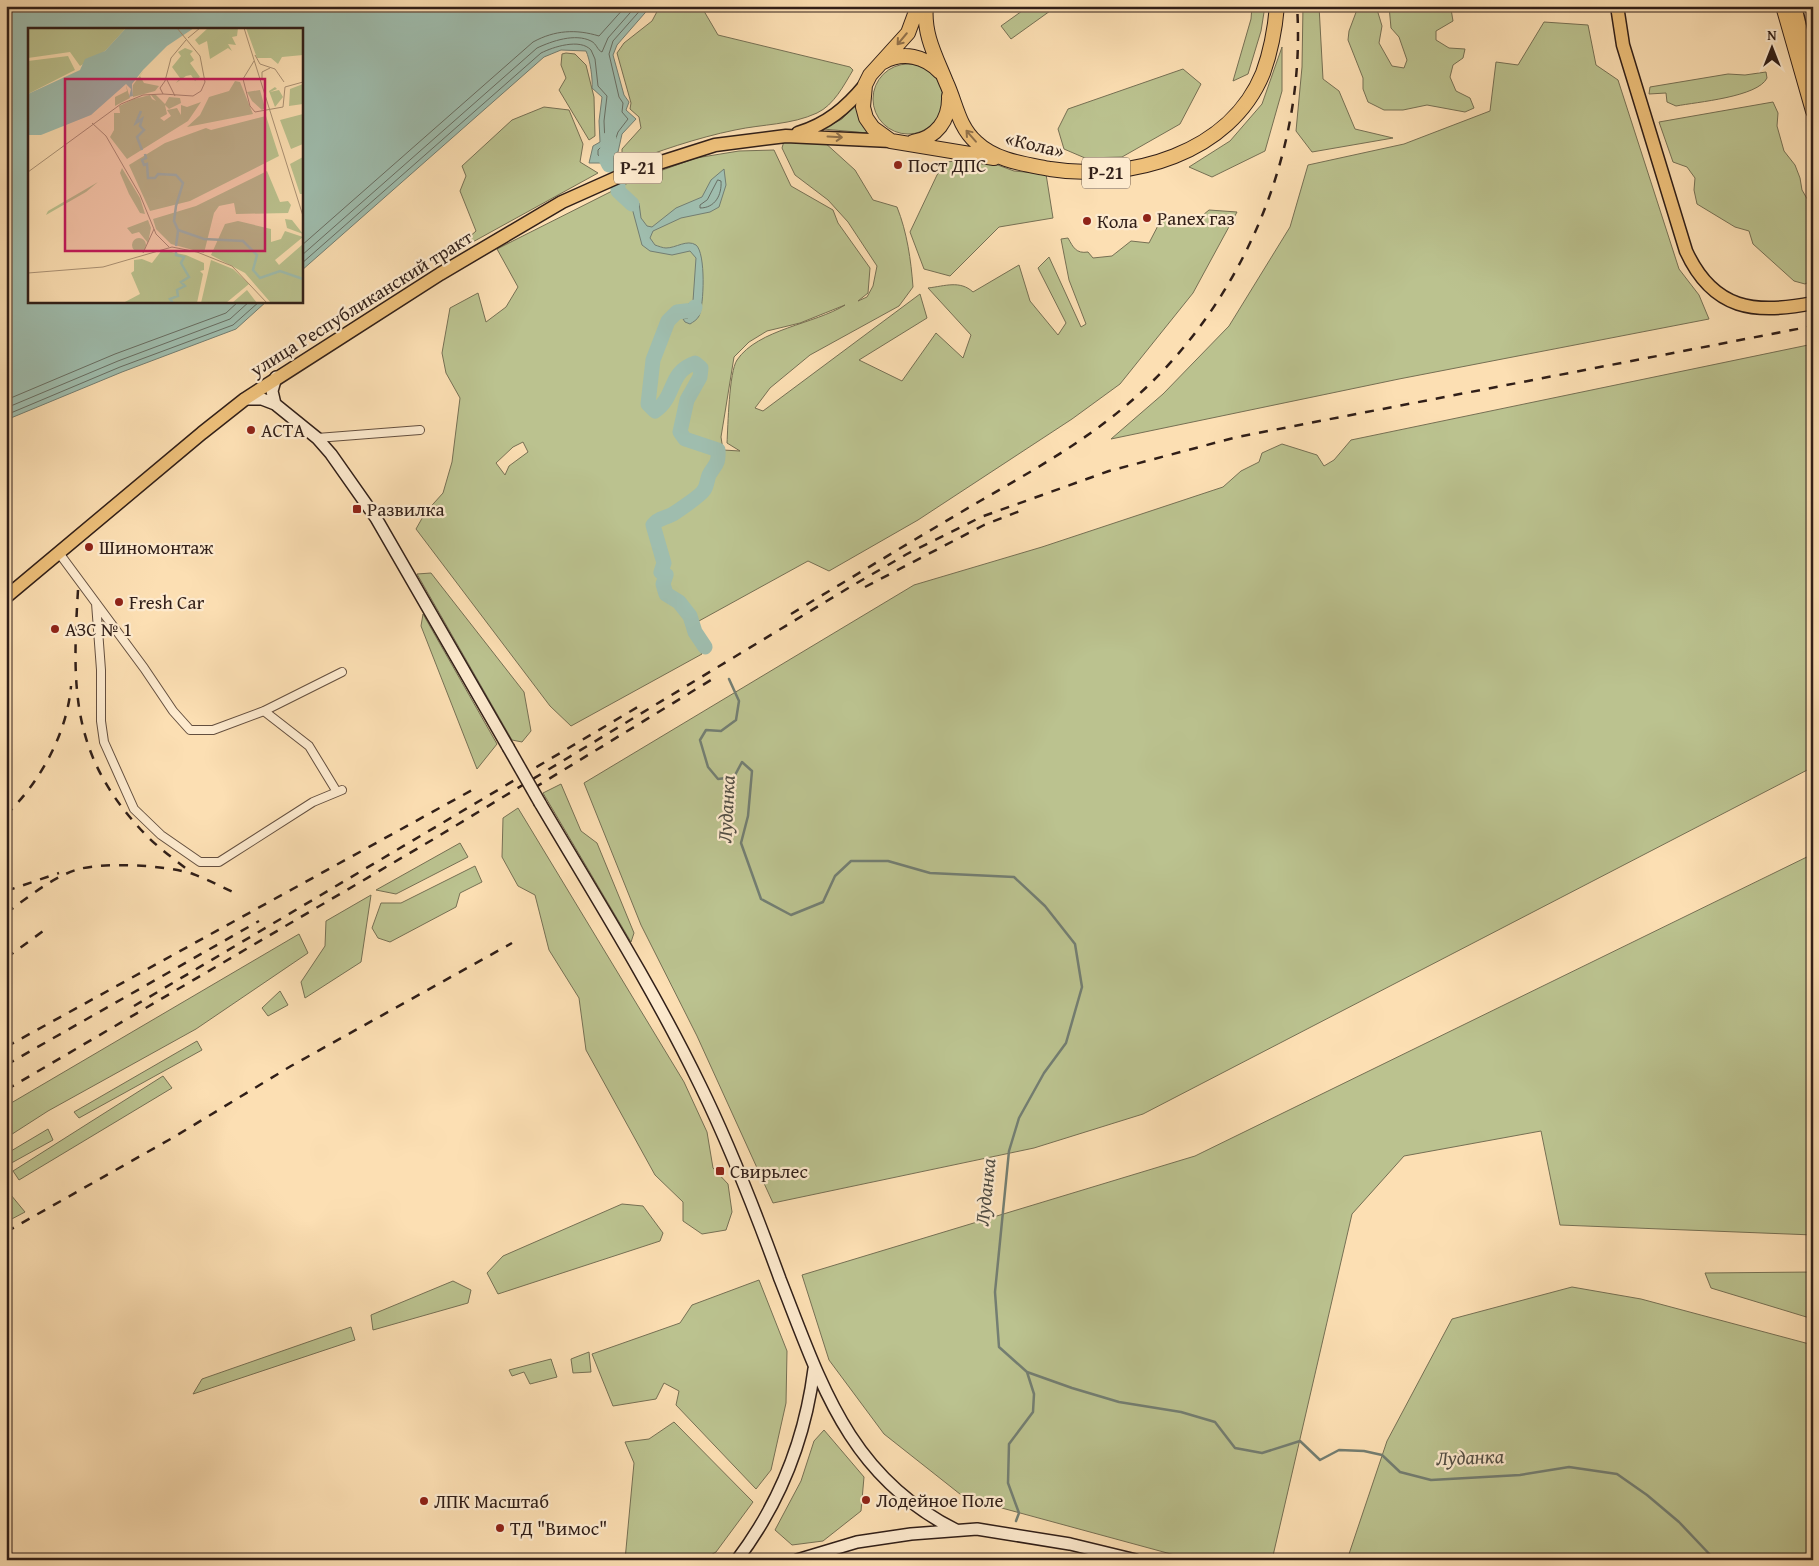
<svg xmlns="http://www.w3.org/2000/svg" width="1819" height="1566" viewBox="0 0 1819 1566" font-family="'Gentium Book Plus',serif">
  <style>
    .green { fill: #bbc28f; stroke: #767054; fill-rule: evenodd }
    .water { fill: #9fbdae; stroke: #737e72 }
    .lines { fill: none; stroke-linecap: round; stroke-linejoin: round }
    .shore { stroke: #686e63; stroke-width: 1 }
    .stream { stroke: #737e72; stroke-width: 2.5 }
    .river { stroke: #9fbdae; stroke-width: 15 }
    .street-casing { stroke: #644f3f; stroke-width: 10 }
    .secondary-casing { stroke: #311f18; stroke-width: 14 }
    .primary-casing { stroke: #311f18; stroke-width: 15 }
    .highway-casing { stroke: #311f18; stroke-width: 16 }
    .street { stroke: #fdeace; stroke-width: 8 }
    .secondary { stroke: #fdeace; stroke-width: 11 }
    .primary { stroke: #eec07a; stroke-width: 12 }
    .highway { stroke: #eec07a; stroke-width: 14 }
    .rail { stroke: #311f18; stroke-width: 2.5; stroke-dasharray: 9 9; stroke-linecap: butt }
    .secondary-bridge-casing { stroke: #311f18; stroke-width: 14; stroke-linecap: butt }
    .secondary-bridge { stroke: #fdeace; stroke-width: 11 }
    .oneway { stroke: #907049 }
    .poi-dot { fill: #8f2418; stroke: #fdeace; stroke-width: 2 }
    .labels { text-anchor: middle; stroke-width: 4.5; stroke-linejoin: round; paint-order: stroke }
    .shield { fill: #fdeace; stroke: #6e5c4f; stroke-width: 1 }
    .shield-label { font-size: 18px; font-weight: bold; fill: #311f18 }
    .street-label { font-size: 19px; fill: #311f18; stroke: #fdeace }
    .poi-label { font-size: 19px; fill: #311f18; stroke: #fdeace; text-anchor: start }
    .water-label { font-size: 20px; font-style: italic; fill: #524e45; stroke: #fdeace }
    .inset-river { fill: none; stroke: #9fbdae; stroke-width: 2.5 }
    .inset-road { fill: none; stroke: #ab9275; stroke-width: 1 }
    .view { fill: #c2185b; fill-opacity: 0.15; stroke: #c2185b; stroke-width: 2.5 }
    .inset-edge { fill: none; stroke: #311f18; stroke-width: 2.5 }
  </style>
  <rect width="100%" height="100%" fill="#fcdfb3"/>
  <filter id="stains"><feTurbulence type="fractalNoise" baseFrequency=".004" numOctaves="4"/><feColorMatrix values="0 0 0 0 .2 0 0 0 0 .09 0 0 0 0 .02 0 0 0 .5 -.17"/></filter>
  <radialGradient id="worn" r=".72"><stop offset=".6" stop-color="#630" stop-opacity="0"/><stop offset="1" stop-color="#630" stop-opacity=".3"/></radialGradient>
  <path class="green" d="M660,6H701L718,35L850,67L853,70C844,85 834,105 817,113C791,125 763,124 735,130C696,138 659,151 622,165V149L641,128L639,117L630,109L631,103L617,53L624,43L652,21Z
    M1029,6H1057L1011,39L1001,26Z
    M1252,6H1265L1261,31L1248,74L1233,81L1251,19Z
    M1303,6H1319L1323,79L1339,91L1355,129L1393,138L1312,152L1296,131L1302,67Z
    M1361,6H1376L1382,26L1379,43L1392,66L1404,68L1407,60L1399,37L1391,28L1389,6H1445L1451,9L1453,21L1436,31V40L1449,48L1465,49L1463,58L1453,65L1450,77L1456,91L1470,98L1474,108L1465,112L1427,105L1403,110H1384L1368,102L1363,89V78L1348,40L1349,31L1358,7Z
    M1544,22L1588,25L1596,65L1618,80L1679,269L1699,295L1709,319L1399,379L1111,439L1163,394L1229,326L1290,227L1308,165L1404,144L1490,111L1496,62L1518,65Z
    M1282,47V91L1265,151L1212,177L1189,167L1230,141L1262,104Z
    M566,53L575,54L586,65L594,97L595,136L589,140L559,90L566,78L561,65L562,54Z
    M873 99a35 35 0 1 1 70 0a35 35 0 1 1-70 0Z
    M1183,69L1201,84L1180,124L1122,157L1085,158L1064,149L1058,129L1068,109Z
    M1766,72L1767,78C1758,97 1697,102 1676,106L1667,102L1666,93L1649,94L1650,87L1728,74L1745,75Z
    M1773,102L1778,113L1777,126L1784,151L1795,165L1800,178L1802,190L1809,202L1811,217V242L1813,245V280L1805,284L1794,281L1753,244L1749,231L1735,227L1697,204L1694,190L1695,178L1687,167L1673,162L1659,122Z
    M855,106L868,133L823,129L842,119Z
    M544,107L569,110L583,144L580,162L598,173L460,249H456L476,231L460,191L466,176L462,166L512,120Z
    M784,141H823L855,170L873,200L897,207C907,232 911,260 913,287L899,306L810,355L770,388L755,408L763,411L920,294L927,318L859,360L902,381L936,333L963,358L971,335L928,288C945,286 960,280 973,292L1019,265L1030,301L1058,335L1066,323L1038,268L1049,257L1081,327L1086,324L1069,280L1061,239L1068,238C1073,247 1076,254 1088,252L1093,258L1112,256L1131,241L1149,243L1162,218L1179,217L1197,220L1209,210L1237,212L1193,293L1120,384L1072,419L918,520L829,571L808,561L688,627L702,654L571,726L550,706L416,529L425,513L443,493L452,462L460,398L446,373L442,353L450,308L478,293L486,322L506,307L518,287L497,249L632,181L696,158L739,151L774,150L791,186L833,210L838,223L870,268L868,293L858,301L867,297L873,286L877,266L848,222L828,200L795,175L782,148ZM845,305C815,324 758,329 737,360C729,372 728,426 727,443L740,451L723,450L721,437L734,357L749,342L767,331L800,323ZM523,442L528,452L509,466L505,475L496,463L513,447Z
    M963,160H984L1014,171L1046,174L1053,218L999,227L950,276L924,269L910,232L937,175L947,162Z
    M1813,344V767L1143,1114L1034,1148L773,1203L697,1036L641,925L584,783L914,585L1042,547L1223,487L1241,471L1259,462L1262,453L1282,444L1317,455L1324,466L1334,460L1351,440Z
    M431,573L524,692L531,731L522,742L512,740L417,574Z
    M423,614L497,744L477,769L421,626Z
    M561,784L581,831L597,843L634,933L631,942L543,793Z
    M518,808L684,1082L707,1132L713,1168L728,1184L732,1212L726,1230L702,1234L683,1221V1202L655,1175L586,1050L579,998L549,950L535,895L518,886L502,857L503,818Z
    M460,843L468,857L396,894L376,890Z
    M1813,854V1235L1560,1225L1541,1131L1404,1156L1352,1214L1272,1560H1193L965,1498L884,1434L829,1360L802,1275L1195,1156Z
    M475,866L482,882L460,893L456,907L390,942L378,938L372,928L381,903H401Z
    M371,895L361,962L305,998L301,982L325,946L326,921Z
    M299,934L308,953L196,1029L48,1111L6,1138V1106Z
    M280,991L288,1005L268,1016L262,1008Z
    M197,1041L202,1050L79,1118L74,1112Z
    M163,1076L172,1088L19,1180L13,1171Z
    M48,1129L53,1140L6,1166V1154Z
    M6,1189L25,1212L6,1222Z
    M622,1204L643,1206L663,1233L660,1241L498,1294L487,1273L503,1256Z
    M1813,1272V1319L1711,1288L1705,1273Z
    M759,1280L787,1351L786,1403L771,1470L756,1489L676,1405L679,1391L664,1383L656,1399L613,1406L592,1354L680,1323L692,1305Z
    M453,1281L471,1290L468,1303L373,1330L371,1315Z
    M1572,1287L1641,1299L1813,1345V1560H1347L1387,1441L1452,1319Z
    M351,1327L355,1340L193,1394L202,1379Z
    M589,1352L591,1372L573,1373L571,1359Z
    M551,1359L557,1377L530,1384L524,1372L512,1376L509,1370Z
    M674,1422L753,1502L716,1552L702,1560H625L634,1463L625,1442L649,1439Z
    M824,1430L864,1477L861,1511L823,1541L792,1545L775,1530L801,1481L814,1441Z"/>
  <path class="water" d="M6,6H651L617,45L613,55L624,95L629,102L626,110L636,119L622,134L618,152L600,163H589L593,146L600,142L599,121L602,97L592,88C593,80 590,59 586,51L561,50L544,57L301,271V29H29V301H267L236,329L122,372L6,420Z
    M724,169L726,185L719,207L710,212L681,218L653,231L650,238L655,245C658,246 663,248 666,248C676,248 687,239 696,245C706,253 704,306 699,316C697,320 693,322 690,324L685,322L683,319L688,318L689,313L677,312L693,301L696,258L690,251L672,255L650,251L642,245L632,208L617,196L618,191L624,192L639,203L641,218L647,226L652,227L676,208L702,197L711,180Z"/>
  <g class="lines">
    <path class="shore" d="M718,180L721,181C722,195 715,208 700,208V205L707,200Z
      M301,246L533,42C555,30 576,29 599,36L626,6
      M301,256L537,48C552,41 575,33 591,41C597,44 597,50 602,52L608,38L636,6
      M301,264L541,53C553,47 580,38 591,50L595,59L598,86L607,96L604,121L605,143L598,150V155L601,157L612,150L618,132L628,119L622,112L623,103L619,97L609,54L613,41L644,6
      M6,400L115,354L226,313L239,301
      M6,408L118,361L230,319L250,301
      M6,415L120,367L233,325L260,301"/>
    <path class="stream" d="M729,679L739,701L736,720L721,731L706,730L700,740L708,767L718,779L734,777L742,762L752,771L748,816L741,843L761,899L791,915L823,902L835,876L851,861H888L930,873L1014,877L1045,906L1075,944L1082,987L1066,1043L1044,1073L1019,1118L1009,1151L995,1292L999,1347L1027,1372L1072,1388L1119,1402L1181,1412L1215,1422L1235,1448L1262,1453L1300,1441L1320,1460L1339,1450L1364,1451L1382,1455L1400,1472L1431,1480L1520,1475L1569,1467L1617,1474L1647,1495L1679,1522L1715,1560
      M1016,1521L1019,1513L1008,1483L1009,1444L1033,1412L1034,1394L1027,1372"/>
    <path class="river" d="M609,139L606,159L609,165
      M618,183V191L632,204
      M695,307L694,310L677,312L668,321L653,360L648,404L655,411C676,397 668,372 695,363L701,368L700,377L687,400L680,432L685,439L718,450C719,465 715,464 709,475C707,480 707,486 704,490C701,495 679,510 673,514C664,519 659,517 653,525L664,563L661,572L666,575L663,584L666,594L679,602L690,616L695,632L705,647"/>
    <g class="street-casing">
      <path id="street" d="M317,438L420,430
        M59,553L144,668L173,711L190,730H213L264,711L342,672
        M96,603L101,670V721L104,742L134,809L161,835L200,862H219L313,802L342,790
        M264,711L309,746L337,792"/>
    </g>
    <g class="secondary-casing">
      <path id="secondary" d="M245,399H262L275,404L317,438L331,454L376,518L508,747
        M275,404L272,391L276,377
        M540,803C595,896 653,988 700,1085C731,1148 756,1213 780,1279C821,1383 848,1476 956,1530
        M737,1560C780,1503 805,1440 814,1369
        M797,1560L857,1542L911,1534L977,1529L1070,1544L1136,1560"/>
    </g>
    <g class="primary-casing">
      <path id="primary" d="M1617,6L1623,45L1686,251C1713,310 1755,315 1813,303
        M1795,6L1810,68
        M798,133C827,124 846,108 865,85
        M6,597L202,433L245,399L440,274L562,202L627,173L715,145L786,136L891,141"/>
    </g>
    <g class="highway-casing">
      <path id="highway" d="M918,6L908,33L870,75L865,85L863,107L866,118L873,128L891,141L994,158
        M926,6C923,34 936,57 946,82C956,103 958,126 976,142C996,161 1025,164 1050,169C1130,182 1230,154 1263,73C1271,51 1275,29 1277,6
        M1783,6L1813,111
        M883,62C903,51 925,56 940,72
        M913,142C936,138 950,120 949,96"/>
    </g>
    <use href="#street" class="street"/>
    <use href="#secondary" class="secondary"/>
    <use href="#primary" class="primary"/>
    <use href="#highway" class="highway"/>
    <path class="rail" d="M865,587L984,525L1020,511
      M78,590C72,690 71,756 144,833C158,848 177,861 193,874
      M791,614C854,576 917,538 980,501C1032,471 1084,442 1129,403C1241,307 1307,153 1297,6
      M534,788L711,680
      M6,815C40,782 67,734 71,686
      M6,891L59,873
      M6,913C29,897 52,877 79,869C108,862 165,865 193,874C209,880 224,888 239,895
      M6,958L46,929
      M134,1006L641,705
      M6,1047L474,789
      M6,1065L259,921
      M6,1090L432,840L850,587L907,554L981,517L1109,471L1237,437L1813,326
      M6,1232L174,1137L291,1066L512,943"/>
    <g class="secondary-bridge-casing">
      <path id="secondary-bridge" d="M508,747L540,803"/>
    </g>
    <use href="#secondary-bridge" class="secondary-bridge"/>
  </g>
  <defs><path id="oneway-shaft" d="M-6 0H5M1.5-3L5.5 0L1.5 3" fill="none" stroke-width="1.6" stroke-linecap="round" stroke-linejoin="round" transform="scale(1.25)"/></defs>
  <g class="oneway">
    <use href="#oneway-shaft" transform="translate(902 39) rotate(130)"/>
    <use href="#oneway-shaft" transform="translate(971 136) rotate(-131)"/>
    <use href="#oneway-shaft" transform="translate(835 137) rotate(3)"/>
  </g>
  <g class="poi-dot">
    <circle cx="898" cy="165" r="5"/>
    <circle cx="1147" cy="218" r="5"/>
    <circle cx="1087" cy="221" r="5"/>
    <circle cx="251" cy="430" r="5"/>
    <rect x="352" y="504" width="10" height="10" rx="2.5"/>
    <circle cx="89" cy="547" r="5"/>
    <circle cx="119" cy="602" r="5"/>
    <circle cx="55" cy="629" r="5"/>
    <rect x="715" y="1166" width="10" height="10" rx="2.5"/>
    <circle cx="866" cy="1500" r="5"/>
    <circle cx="424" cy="1501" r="5"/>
    <circle cx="500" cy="1528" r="5"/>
  </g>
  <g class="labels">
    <g class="shield">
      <rect x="614" y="152.5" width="48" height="31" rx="4"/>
      <rect x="1082" y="157.5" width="48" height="31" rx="4"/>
    </g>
    <g class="shield-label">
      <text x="638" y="174">Р-21</text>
      <text x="1106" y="179">Р-21</text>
    </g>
    <g class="street-label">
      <text transform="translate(1035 144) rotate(13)" y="7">«Кола»</text>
      <text transform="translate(361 303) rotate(-32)" y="7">улица Республиканский тракт</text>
    </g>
    <g class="poi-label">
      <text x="908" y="172">Пост ДПС</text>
      <text x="1157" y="225">Panex газ</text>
      <text x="1097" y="228">Кола</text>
      <text x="261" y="437">АСТА</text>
      <text x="367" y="516">Развилка</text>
      <text x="99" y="554">Шиномонтаж</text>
      <text x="129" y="609">Fresh Car</text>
      <text x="65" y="636">АЗС № 1</text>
      <text x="730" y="1178">Свирьлес</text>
      <text x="876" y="1507">Лодейное Поле</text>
      <text x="434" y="1508">ЛПК Масштаб</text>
      <text x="510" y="1535">ТД "Вимос"</text>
    </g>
    <g class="water-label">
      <text transform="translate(726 809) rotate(-87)" y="7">Луданка</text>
      <text transform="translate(985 1192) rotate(-84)" y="7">Луданка</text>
      <text transform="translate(1470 1457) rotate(-2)" y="7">Луданка</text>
    </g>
  </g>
  <g transform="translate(28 28)">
    <rect width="275" height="275" fill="#fcdfb3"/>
    <path d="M0,0H98L77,23L52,38L42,24L0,30ZM180,0H210L209,8L204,9L208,17L200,16L204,23L200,20L182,31L179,13L171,17L167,12ZM218,0H275V27L254,29L250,36L243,30H229ZM157,20L165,23L162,26L166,32L162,35L172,49L167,53L163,47L158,48L148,55L152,50L144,39L153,28L150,24ZM40,28L47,42L0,66V33ZM116,42L112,48L116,55L131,58L127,63L105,69V57ZM207,53L212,54L225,86L159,99L172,87L181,69L201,63ZM275,56V76L261,78L262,61ZM98,57L102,70L87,78V69L99,63ZM247,59L249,61L242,64L251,62L255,69L247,79L241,63ZM232,62L237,80L234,82L224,73L219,64ZM127,66L137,76L141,69L152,70L153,75L141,81L137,77L139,86L132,90L136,93L143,88L139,82L149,80L153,87V77L159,79L173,74L160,93L99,131L82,109L86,102V85H92L91,78L106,71L122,67L124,71L128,73L123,67ZM275,86V116L263,121L252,92ZM238,88L251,128L162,173L122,183L101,137L137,115L178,100L183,102ZM275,129V166H272L262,136ZM94,140L112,170L117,186L112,185L101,166L92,145ZM239,143L252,174L260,173L263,177L260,185L208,186L206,175L191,178L186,185L176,225L143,216L128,201L125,191L168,178ZM70,154L58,164L18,187L20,183ZM257,191L264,192L275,206L259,200ZM120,192L123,200L120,215L111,204L104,206L99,200ZM210,193L243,201V214L253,211L257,203L275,209L247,232L251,237L275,216V275H243L217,245L183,227L197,196ZM104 217a7 7 0 1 1 14 0a7 7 0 1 1-14 0ZM134,222L158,227L176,235V242L172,243L175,246L169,275H95L112,266L103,245L106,243V232L114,231L124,235ZM183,232L205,241L221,256L198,275H173ZM219,262L229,275H204Z" fill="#bbc28f"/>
    <path d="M98,0H166L139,18L115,42L104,56L105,68L101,69L103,61L98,56L63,87L13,107H0V66L52,42L57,31L77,23Z" fill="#9fbdae"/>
    <path class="inset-river" d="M113,83L108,95L114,91L112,98L116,102L109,109L114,122M117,126L118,130L114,132L116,137L119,136L120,150H127L130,146L148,147L155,155L148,178L146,193L150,202L176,211L215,213L229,227L225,242L232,250L252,243L275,251M148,218L150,203M145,275L142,271L150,268L149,262L157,258L153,254L161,249L153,235L156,229L148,227V223"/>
    <path class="inset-road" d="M149,0L172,28L177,54L173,63L165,68L135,66L132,60L137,53L143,30L158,12M216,0L275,188M160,10L172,0M227,27L232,36L247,41L256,54M226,33L215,51L222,78L227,84L255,79L257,59L275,54M139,52L147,68M234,52V44L242,40M64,95L78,108L112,167L128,206L141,219M0,144L93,76L115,67L135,66M115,225L126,201M0,245L75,239L144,219L169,224L204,238L239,275"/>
    <path class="view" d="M37,51H237V223H37Z"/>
    <rect width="275" height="275" class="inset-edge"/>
  </g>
  <rect width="1819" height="1566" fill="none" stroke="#fcdfb3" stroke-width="25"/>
  <rect x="8" y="8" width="1804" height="1551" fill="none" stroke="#311f18" stroke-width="2.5"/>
  <rect x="12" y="12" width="1794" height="1541" fill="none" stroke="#311f18"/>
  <g transform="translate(1772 48)" stroke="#fdeace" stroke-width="4" paint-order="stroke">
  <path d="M0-4L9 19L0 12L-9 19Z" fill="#311f18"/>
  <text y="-8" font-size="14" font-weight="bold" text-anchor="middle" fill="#311f18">N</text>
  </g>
  <rect width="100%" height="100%" filter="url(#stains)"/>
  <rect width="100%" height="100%" fill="url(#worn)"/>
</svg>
